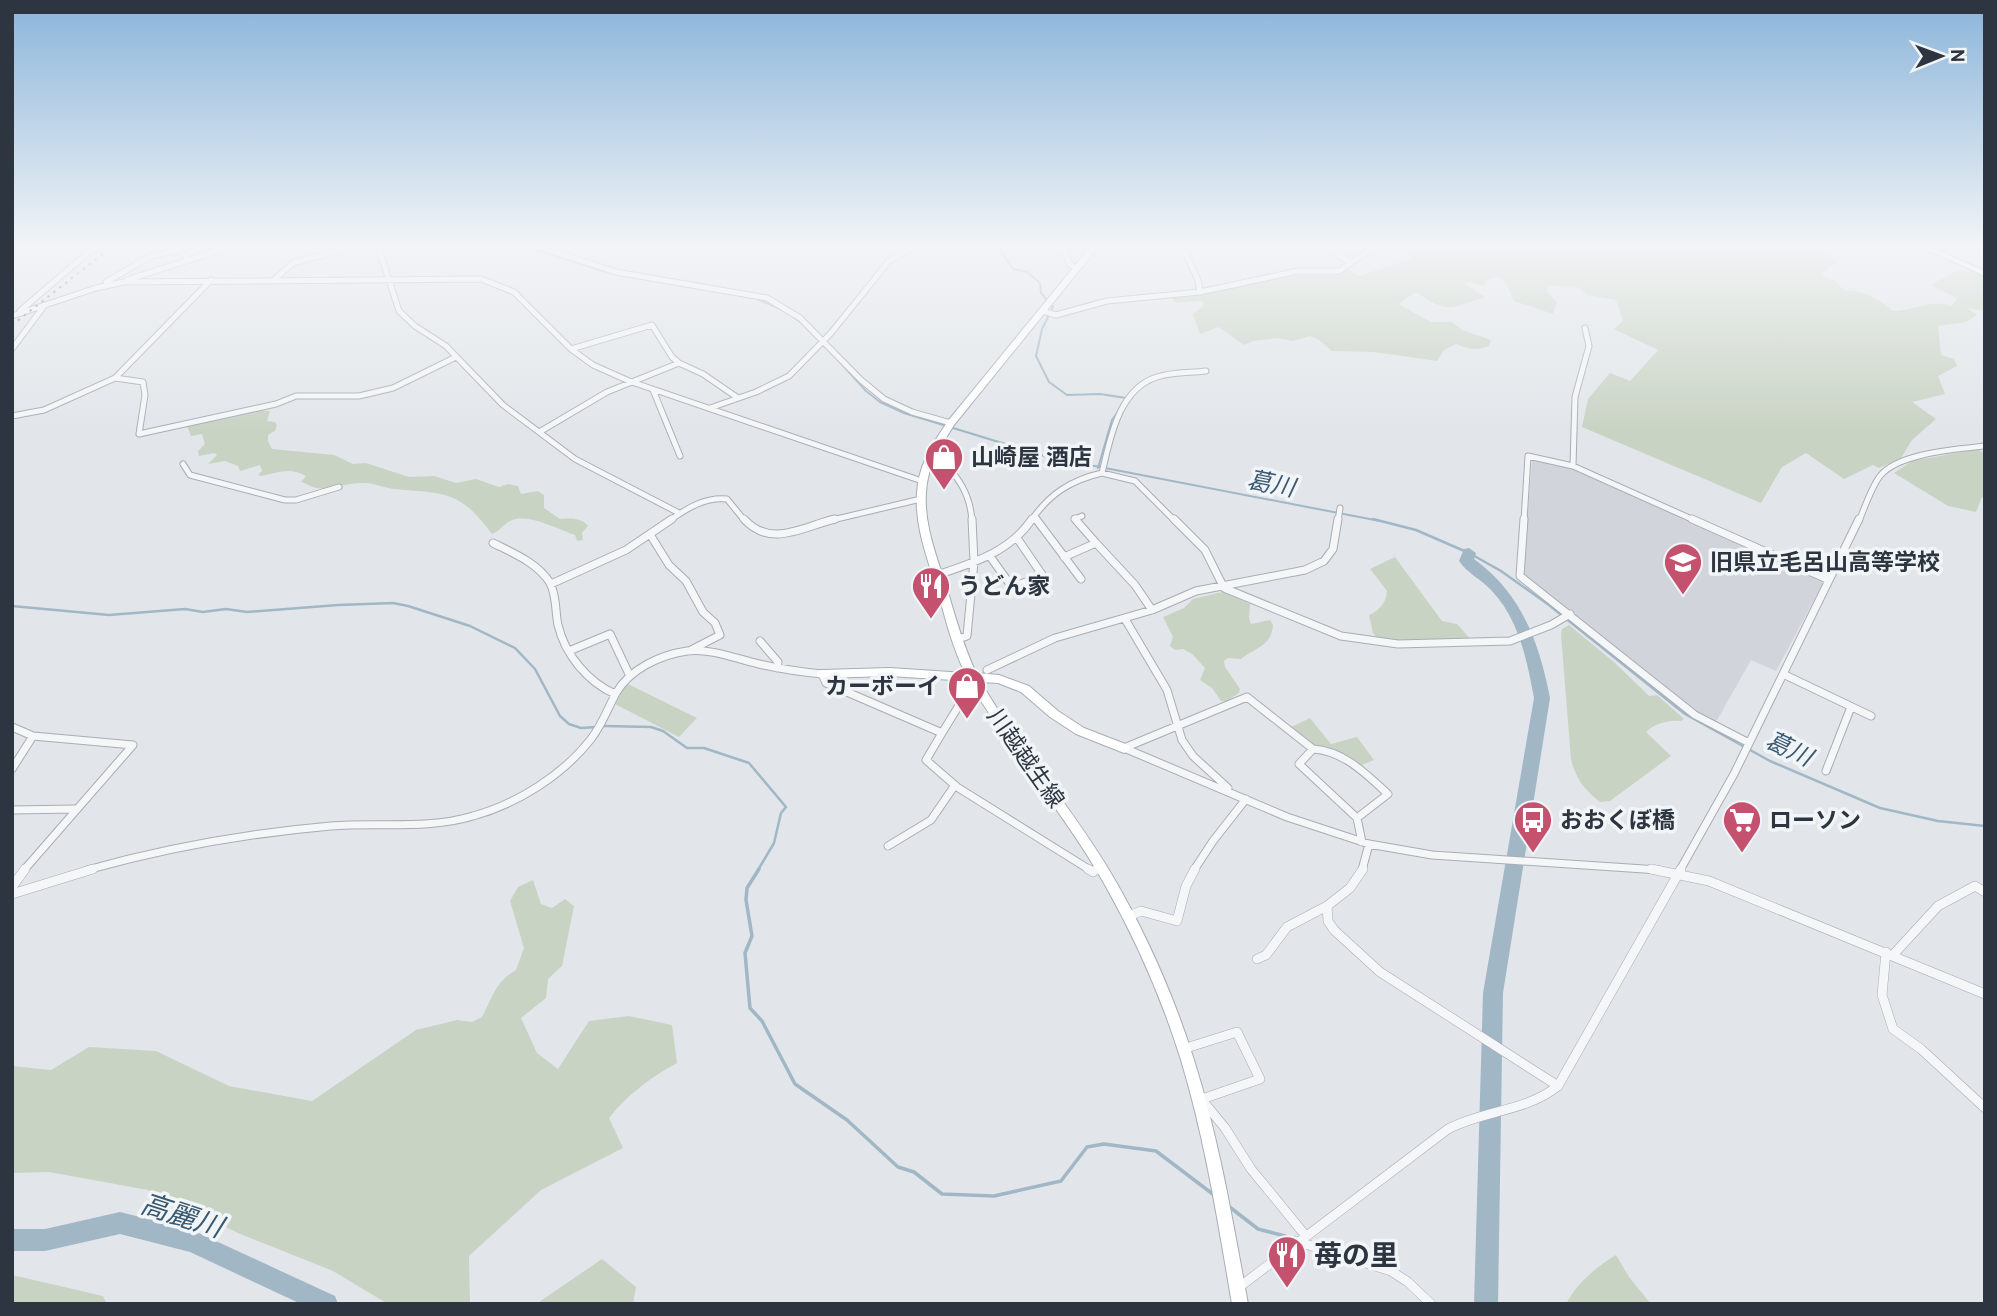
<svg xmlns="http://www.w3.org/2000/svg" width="1997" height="1316" viewBox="0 0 1997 1316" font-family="Overpass,'Noto Sans JP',sans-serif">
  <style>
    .built { fill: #d1d5db }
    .green { fill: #c9d3c4 }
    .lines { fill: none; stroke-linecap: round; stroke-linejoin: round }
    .stream-far2 { stroke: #a1b7c6; stroke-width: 2 }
    .stream-far1 { stroke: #a1b7c6; stroke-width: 2.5 }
    .stream { stroke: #a1b7c6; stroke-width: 3.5 }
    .river { fill: #a1b7c6; fill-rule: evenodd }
    .street-far2-casing { stroke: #a8adb4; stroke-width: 7 }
    .street-far1-casing { stroke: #a8adb4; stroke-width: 9 }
    .street-casing { stroke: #a8adb4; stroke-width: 10 }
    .secondary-casing { stroke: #a8adb4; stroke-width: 2 }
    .primary-casing { stroke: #a3acb4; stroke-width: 2 }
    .street-far2 { stroke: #f5f6f8; stroke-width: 5 }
    .street-far1 { stroke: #f5f6f8; stroke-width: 7 }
    .street { stroke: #f5f6f8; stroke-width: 9 }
    .secondary { fill: #fff; fill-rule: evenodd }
    .primary { fill: #fff; fill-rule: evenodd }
    .rail { stroke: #7d8792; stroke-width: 2; stroke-dasharray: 2.5 5; stroke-linecap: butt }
    .labels { text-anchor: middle; stroke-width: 7; stroke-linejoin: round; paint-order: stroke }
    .poi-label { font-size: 23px; font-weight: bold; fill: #2c3540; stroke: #f2f5f7; text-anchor: start }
    .street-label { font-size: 23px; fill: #2c3540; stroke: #f2f5f7 }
    .water-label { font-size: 24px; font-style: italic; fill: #395871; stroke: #f2f5f7 }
    .near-water-label { font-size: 28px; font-style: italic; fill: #395871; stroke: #f2f5f7 }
    .near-poi-label { font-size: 28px; font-weight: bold; fill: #2c3540; stroke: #f2f5f7; text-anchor: start }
  </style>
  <rect width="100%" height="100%" fill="#e2e6ea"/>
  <path class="built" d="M1532,460L1569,468L1824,581L1776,671L1751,660L1716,722L1693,710L1523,576Z"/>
  <path class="green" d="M1399,246H1816L1837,261L1821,275L1835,281L1845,291C1860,289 1883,301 1893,311C1914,311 1931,299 1952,306L1957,298L1931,285C1954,271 1959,267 1985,276V311L1967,308L1977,315L1966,322L1938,326L1941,355L1954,359L1957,366L1938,376L1945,394L1912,402L1936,419L1912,440L1901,458L1879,468L1873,465L1844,479L1806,453L1782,467L1761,503L1582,427L1588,399L1610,373L1630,381L1658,350L1614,329L1623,321L1616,300L1587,295L1578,287L1547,286L1548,293L1557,302L1553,314L1514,301L1505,281L1499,277L1487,280L1484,286L1468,282L1463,283L1485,297C1448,309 1449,314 1416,292L1398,304L1431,322H1452L1462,330L1491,340L1489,346C1476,351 1468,349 1456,344L1444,350L1437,361L1374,352L1332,351L1319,340L1310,336L1293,341L1277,338L1253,341L1244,345L1219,327L1200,334L1193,314L1203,307L1204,303L1200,301L1176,303L1170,296L1301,273H1340L1348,270L1359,276L1413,258Z
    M253,410L270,411L267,421L275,422L277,425L275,431L268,435V441L272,449L334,455L353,464L366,463L409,477L434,476L456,483L476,479L499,487L508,484L518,486L521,494L538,491L544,495V508L560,519C569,518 582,518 588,526L582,533L583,540L577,541L575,535C557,529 534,516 516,519C505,521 501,531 492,534C459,490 447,494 395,489C384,488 375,483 364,483C352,482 323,490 316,488C311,487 306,483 301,482L306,476C292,467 277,472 262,476L258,475L262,471L260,465L240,471L238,466L225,461L208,464L217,455L214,453L199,456L198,451L205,444L202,434L191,436L187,426Z
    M1978,449L1985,454V497H1982L1976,512L1948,506L1894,473L1912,461Z
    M1395,557L1442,621L1457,624L1472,641L1401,642L1378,639L1373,633L1369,615C1378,612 1387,602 1387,591L1370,569Z
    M1222,592L1250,604L1249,618L1251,624L1270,620L1273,625C1272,645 1256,648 1241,659L1228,658L1224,661L1225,667L1240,689L1239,693L1227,701H1221L1212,688L1200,680L1205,668L1192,654L1183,649L1175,650L1170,646L1173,637L1163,617L1184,608L1193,599Z
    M1569,625L1615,663L1649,696L1657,695L1684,719L1681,721C1668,720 1656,723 1646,732L1671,756L1610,801L1600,802C1584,789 1577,780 1571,760L1561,634L1562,629Z
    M626,683L697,718L679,737L615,704Z
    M1310,718L1331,744L1357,737L1374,760L1359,766L1325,746H1314L1289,728Z
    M533,880L541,904L552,908L565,899L574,906L562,966L548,979L546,998L521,1018L537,1053L558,1069L589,1021L629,1016L672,1025L677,1063C651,1077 627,1095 609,1118L623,1148L541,1190L469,1256L470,1304H388L333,1271L240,1234L148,1190L49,1172L12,1173V1066L51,1070L89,1047L156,1051L229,1086L312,1101L416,1030L457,1020L472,1022L482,1017C493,997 495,982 516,970L524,948L510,901L518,887Z
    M1616,1255L1629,1277L1651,1304H1566C1577,1283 1596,1267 1616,1255Z
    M602,1259L636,1287L633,1304H536Z
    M12,1275L103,1296L107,1304H12Z"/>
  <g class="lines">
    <path class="stream-far2" d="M526,246L609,273L695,288
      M998,246L1013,269L1027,272L1040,283L1041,293L1053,307L1042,329L1036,356L1049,382L1067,395L1100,394L1126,398
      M757,299L783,310
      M791,315L803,324
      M839,361L866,391L880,402L904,413L1048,457L1380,521
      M1098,468L1112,420L1120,409"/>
    <path class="stream-far1" d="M1373,519L1416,530L1469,553L1501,571L1549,605L1685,714L1770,761L1880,808L1938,821L1985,826
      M12,606L109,615L185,609L203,612L226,609L247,612L338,605L393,603L408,606L470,626L515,648L535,669L560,716L569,724L581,728L597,727
      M604,726L651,727L663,731L687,748H704L749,763L786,807L781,813L774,843L758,870"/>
    <path class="stream" d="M759,869L747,888L746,900L752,936L745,953L750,1008L762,1021L795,1084L847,1120L898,1167L914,1172L942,1194L994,1196L1061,1181L1087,1147L1104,1144L1156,1151L1214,1195
      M1227,1205L1258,1229L1285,1236"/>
    <path class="river" d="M1469,548L1476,553L1474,559C1522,594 1539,642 1550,698L1503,993L1498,1304H1474L1483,993L1534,698C1527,660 1519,620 1492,591C1482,580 1467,573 1459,561L1464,549Z
      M120,1212L192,1230L335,1296L338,1304H301L190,1252L120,1234L45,1251H12V1229H45Z"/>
    <g class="street-far2-casing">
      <path id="street-far2" d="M378,246L399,311L415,326L446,346L503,405L575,459L679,513
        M537,246L616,272L767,298L800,318L861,380L884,399L912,412L951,423
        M1062,246L1069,263L1076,269
        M1188,246L1190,249L1185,252L1198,280L1200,292
        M1323,246L1352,263
        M275,279L293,263L355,246
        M127,280L232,246
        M106,282L151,256L179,250L189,260
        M20,311L90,251L101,246
        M1042,311L1056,315L1107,301L1200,292L1298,271H1339L1375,246
        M12,316L96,288L124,282L481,279L514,292L571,349L593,365L629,381L922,481
        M12,349L44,306
        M571,349L652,325L672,357L679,363L703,374L738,398
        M115,378L143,382L145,395L139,434L276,404L296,396H359L393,388L456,357
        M653,390L680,456
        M710,408L756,392L789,376L831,333L889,261L915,246
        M12,416L44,410L115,378L211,280
        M541,431L607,392L679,363
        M935,450C954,474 970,489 972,521
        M183,464L190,475L285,500H296L339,487
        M1573,466L1575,397L1589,346L1585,328
        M1102,473L1135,481L1175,521
        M1034,517L1037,521
        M669,521C687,508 705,497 727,499L745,521
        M828,521L921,499
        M1031,521C1049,494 1071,480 1102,473C1110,440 1118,389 1157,377C1173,372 1190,373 1206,371
        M1077,521L1075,519L1082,516
        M1338,521L1340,508
        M1524,521L1528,456L1573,466L1696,521
        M1859,521C1865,507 1871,488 1880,476C1898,453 1958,449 1985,446"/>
    </g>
    <g class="street-far1-casing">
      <path id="street-far1" d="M744,519C771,549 804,526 835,519
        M1036,519L1081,579
        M1075,519L1096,543
        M1174,519L1205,550L1224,588L1341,636L1398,644L1510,641L1551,625L1570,614
        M1524,519L1520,576L1695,715L1749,743
        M1692,519L1829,580
        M651,536L669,565L686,581L703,612L715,623L720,635L689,651
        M493,543C513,553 538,563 550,583C557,596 555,612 558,625C565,655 588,682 615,694
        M989,555L1012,587L1043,576L1017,538
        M1064,557L1096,543L1135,585L1152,610
        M937,575C973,563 1010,552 1032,519
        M551,584L626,550L672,519
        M1125,619L1167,690L1182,740L1193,756L1228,788
        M958,639L967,636L974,562L972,519
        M760,641L778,662L777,668
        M569,651L610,634L629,674
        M987,670L1055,638L1152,610L1196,591L1305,570L1324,561L1333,549L1338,519
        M1783,674L1871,716
        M12,727L33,736L133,745L24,870
        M942,733L926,760L957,787L1090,870
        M1124,748L1287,817L1369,844L1432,855L1659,870
        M1124,748L1247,697L1313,749
        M1313,749C1344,751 1366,774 1388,794L1357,818L1299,764Z
        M12,769L33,736
        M1826,771L1851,707
        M12,810L75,809
        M1357,818L1362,842
        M888,846L931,820L955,785
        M87,870C166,848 249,833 331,826C379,822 427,830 473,816C517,804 563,775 591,739C602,725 608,708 616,693C630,669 660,655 687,651C710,648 737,659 759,664C780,669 801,672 822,674L826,683L942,733L966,694
        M1095,870L1100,866
        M1194,870L1213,841L1246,799
        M1362,870L1369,844
        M1680,870L1734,774L1859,519"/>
    </g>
    <g class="street-casing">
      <path id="street" d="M1088,869L1093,872L1097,869
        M1363,869L1350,888L1327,906L1328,921L1334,930L1380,972L1558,1086
        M1651,869L1709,881L1985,994
        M12,887L25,869
        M12,894L93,869
        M1129,916L1141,911L1177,921L1186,886L1195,869
        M1886,952L1882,995L1893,1029L1921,1049L1985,1108
        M1893,955L1938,906L1975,886L1985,892
        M1257,959L1266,955L1287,927L1327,906
        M1183,1049L1237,1032L1260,1079L1202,1099
        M1202,1100L1225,1128L1251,1169L1305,1235
        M1296,1241L1391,1271L1408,1282L1431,1304
        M1238,1288L1448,1129C1484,1110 1525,1112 1558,1086L1681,869"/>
    </g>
    <g class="secondary-casing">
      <path id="secondary" d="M1091,246H1099L954,425C943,443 930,462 927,483C921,520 937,557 948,592C956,620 964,647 976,673L999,675L1029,686L1058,711L1084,728L1128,745L1130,748L1128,751L1124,753L1076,734L1050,717L1021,692L998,683L981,682C1020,750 1073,808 1112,875C1146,933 1174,996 1194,1060C1219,1139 1233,1222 1248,1304H1232C1218,1222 1205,1139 1181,1060C1162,999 1136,940 1105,885C1065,814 1010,752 969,681L890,676L822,678L818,677L817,674L818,671L822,670L890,668L965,673C953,648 946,622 939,595C928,560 912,522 918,484C921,461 935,440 948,421Z"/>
    </g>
    <g class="primary-casing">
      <path id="primary" d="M1918,246H1928L1985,271V276Z"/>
    </g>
    <use href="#street-far2" class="street-far2"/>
    <use href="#street-far1" class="street-far1"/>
    <use href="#street" class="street"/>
    <use href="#secondary" class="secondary"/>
    <use href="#primary" class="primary"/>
    <path class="rail" d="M12,325L113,246"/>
  </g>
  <linearGradient id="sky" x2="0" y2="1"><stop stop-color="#8bb5da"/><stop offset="0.57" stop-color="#f2f4f6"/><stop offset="1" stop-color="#f2f4f6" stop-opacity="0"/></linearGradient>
  <rect width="1997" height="430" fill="url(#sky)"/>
  <defs>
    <g id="shop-pin" transform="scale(2.0125)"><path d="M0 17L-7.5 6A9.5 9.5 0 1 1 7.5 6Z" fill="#c4526f" stroke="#f2f5f7"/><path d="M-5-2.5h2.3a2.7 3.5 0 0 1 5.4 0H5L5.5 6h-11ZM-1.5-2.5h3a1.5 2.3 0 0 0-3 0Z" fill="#fff"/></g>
    <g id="school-pin" transform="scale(2.0125)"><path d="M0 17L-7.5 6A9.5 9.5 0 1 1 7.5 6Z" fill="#c4526f" stroke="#f2f5f7"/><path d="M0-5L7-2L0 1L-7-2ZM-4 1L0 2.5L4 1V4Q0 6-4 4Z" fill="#fff"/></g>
    <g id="restaurant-pin" transform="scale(2.0125)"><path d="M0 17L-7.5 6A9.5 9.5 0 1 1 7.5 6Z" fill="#c4526f" stroke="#f2f5f7"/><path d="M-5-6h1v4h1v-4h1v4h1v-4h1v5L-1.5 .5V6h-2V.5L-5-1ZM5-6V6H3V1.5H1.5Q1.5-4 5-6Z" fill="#fff"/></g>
    <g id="bus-pin" transform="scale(2.0125)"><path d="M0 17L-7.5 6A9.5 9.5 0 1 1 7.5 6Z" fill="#c4526f" stroke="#f2f5f7"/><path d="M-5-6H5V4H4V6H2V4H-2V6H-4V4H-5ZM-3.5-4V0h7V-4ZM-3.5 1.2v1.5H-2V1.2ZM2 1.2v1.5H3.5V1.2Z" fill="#fff"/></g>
    <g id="supermarket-pin" transform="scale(2.0125)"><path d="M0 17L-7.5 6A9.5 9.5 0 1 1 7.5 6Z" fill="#c4526f" stroke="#f2f5f7"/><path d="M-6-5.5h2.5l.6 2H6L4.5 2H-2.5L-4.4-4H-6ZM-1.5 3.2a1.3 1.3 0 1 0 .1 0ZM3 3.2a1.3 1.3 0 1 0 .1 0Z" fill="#fff"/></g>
  </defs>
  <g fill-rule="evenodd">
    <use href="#shop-pin" x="944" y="457"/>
    <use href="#school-pin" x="1683" y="562"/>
    <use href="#restaurant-pin" x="931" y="586"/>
    <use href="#shop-pin" x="967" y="686"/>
    <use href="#bus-pin" x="1533" y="820"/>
    <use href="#supermarket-pin" x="1742" y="820"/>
    <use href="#restaurant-pin" x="1287" y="1255"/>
  </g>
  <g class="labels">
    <g class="poi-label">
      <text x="971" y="465">山崎屋 酒店</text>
      <text x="1710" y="570">旧県立毛呂山高等学校</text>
      <text x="958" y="594">うどん家</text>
      <text x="940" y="694" text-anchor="end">カーボーイ</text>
      <text x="1560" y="828">おおくぼ橋</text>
      <text x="1769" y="828">ローソン</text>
    </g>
    <g class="street-label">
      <text transform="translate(1026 758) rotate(55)" y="8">川越越生線</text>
    </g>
    <g class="water-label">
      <text transform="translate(1271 484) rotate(11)" y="8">葛川</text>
      <text transform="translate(1789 749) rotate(25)" y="8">葛川</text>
    </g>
    <g class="near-water-label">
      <text transform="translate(182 1215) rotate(18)" y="10">高麗川</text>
    </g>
    <g class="near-poi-label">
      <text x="1314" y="1265">苺の里</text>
    </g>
  </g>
  <rect width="1997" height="1316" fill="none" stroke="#2c3540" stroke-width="28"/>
  <g transform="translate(1941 56) rotate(89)" stroke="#f2f5f7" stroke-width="5" paint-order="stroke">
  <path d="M0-5L12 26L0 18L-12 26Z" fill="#2c3540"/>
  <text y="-10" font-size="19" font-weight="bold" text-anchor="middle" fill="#2c3540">N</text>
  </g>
</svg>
